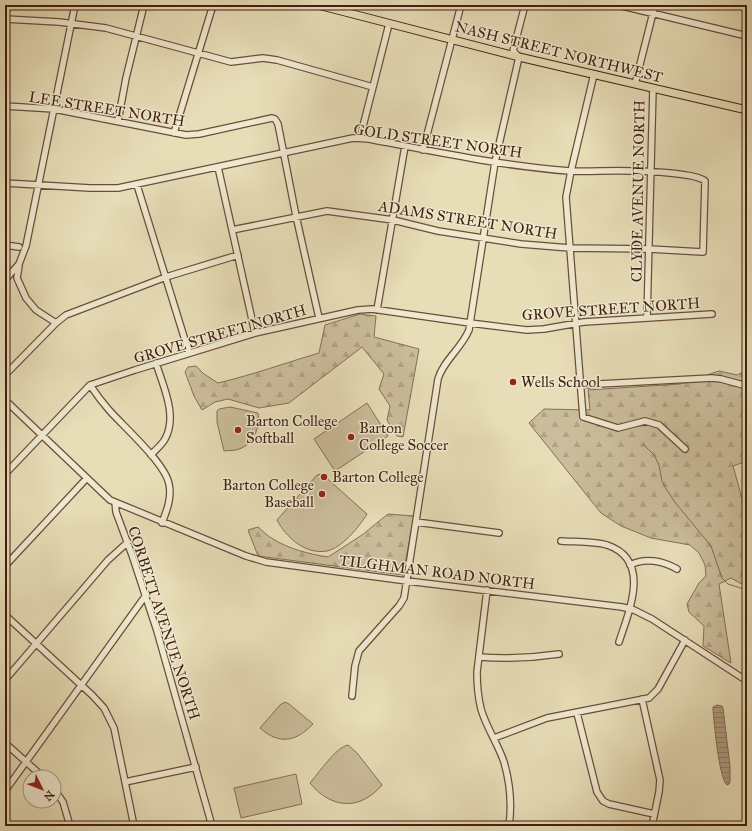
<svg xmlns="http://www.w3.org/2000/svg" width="752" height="831" viewBox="0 0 752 831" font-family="'IM FELL Great Primer',serif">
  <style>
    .forest { fill: url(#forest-firs); stroke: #866e56 }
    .park { fill: #cbbd9b; stroke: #866e56 }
    .water { fill: url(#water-rules); stroke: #836a53 }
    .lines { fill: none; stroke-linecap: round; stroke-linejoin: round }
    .stream { stroke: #836a53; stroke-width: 1 }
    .minor-casing { stroke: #6a4e3a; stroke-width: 8 }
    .major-casing { stroke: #411f11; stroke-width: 9 }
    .minor { stroke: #efe9d0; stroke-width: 5.5 }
    .major { stroke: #e7ddb7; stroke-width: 7 }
    .poi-dot { fill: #8f2418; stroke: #efe9d0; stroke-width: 1.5 }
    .labels { text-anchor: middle; stroke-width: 3; stroke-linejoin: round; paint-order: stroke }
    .street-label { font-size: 15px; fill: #411f11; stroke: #efe9d0 }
    .poi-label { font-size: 15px; fill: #411f11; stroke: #efe9d0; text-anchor: start }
  </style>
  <defs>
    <pattern id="forest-firs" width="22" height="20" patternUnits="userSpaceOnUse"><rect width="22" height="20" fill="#cbbd9b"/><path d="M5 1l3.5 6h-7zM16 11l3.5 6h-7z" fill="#b0a284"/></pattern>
    <pattern id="water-rules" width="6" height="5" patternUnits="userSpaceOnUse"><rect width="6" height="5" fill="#af9c7f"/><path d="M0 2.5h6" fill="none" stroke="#907f67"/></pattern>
  </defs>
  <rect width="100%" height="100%" fill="#e7ddb7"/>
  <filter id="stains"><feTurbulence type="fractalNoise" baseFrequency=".005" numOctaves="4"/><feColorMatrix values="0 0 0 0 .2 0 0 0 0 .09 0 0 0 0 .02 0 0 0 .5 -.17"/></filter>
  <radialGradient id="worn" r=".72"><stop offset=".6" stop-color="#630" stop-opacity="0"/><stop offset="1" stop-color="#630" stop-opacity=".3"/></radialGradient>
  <path class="forest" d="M360,314L376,316L374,337L419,349L403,437L397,436L387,420L390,406L379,389L384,374L362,347L289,403L259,408L228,399L215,402L202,410L194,396L185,372L188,367L196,366L204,374L218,383C252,375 285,363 319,353L325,325Z
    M747,370V461L733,466L742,498L744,530L747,533V587L731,578L719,584L731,663L703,646L704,626L689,612L687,604L699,583L706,576L705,565L699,553L690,545L651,538L621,526L601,513L529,423L544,409L590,410L588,390L680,384L719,371L737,375Z
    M388,514L414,516L403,575L258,556L248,530L258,527C263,531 267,536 273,539C289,549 309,554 328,557L362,535Z"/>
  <path class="park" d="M367,403L388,436L335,471L314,439Z
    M230,407L258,413C261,426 253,445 239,449C235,451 229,450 224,451L217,422V411L219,409Z
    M322,474L367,514C359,527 342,548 327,551C305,555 286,537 277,520L317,475Z
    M285,702L289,704L313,724C296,742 279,745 260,728L280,705Z
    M348,745L357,753L382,785C360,811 331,809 310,783C318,774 336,747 348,745Z
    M296,774L302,804L241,818L234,788Z"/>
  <path class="water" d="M717,705L722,706L723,708L730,766V782L729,784L727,785C719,779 714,722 713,709V707Z"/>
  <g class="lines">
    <path class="stream" d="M643,444L654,455L659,465L662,481L665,487L674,501L711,546L722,578L728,584L747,590"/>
    <g class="minor-casing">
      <path id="minor" d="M618,5L747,36
        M5,19L59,22L106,28L231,62L263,58L277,60L373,87
        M594,74L571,171L566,197L583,417L618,428L645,421L659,425L685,449
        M635,84L655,5
        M5,106L54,109L186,135L199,134L272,118L275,119L278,124L296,216L319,318
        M118,121L126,78L144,5
        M174,133L213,5
        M360,138L389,24
        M423,150L461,5
        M218,167L255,333
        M5,183L90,188H118L353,138L369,139C436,152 503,166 570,171C590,172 611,170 631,171C645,171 696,173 705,181L703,252L649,249L570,248L521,244L438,231L393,220L327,211L232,230
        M137,185L189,353
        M5,245L19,247
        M19,266L17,278L26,298L36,310L56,323
        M5,280L19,264L26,246L75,5
        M377,310L405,146
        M647,318L653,88
        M5,375L56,323L66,315L166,277L238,255
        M90,385C96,394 102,402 109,410C124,427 165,463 169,484C172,497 167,510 162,523
        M580,385L712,378L721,379L747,386
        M5,400L110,500L246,556L266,562L407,581L622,607L634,610L652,619L747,681
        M151,455C155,450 162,445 165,439C178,416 163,386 156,363
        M5,474L90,385L135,370L255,333L358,310L372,309L470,323L527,330L544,329L584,322L712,314
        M115,502L116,512L132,555L157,631L212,826
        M416,522L499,533
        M561,541C576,542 593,541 607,545C652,560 629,611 619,642
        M630,565C645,557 663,561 677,569
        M5,566L86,479
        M487,590L477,672C477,684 478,697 481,709C486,727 498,744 504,762C510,783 512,805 509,826
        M5,615L92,695L104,708L114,728L134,826
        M479,657C506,659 532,658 559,654
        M5,680L108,560L128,542
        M352,696L355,666L359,651L399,606L404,598L438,379C443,361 461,349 469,330L495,162L519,57L513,51L525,5
        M642,699L660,780L659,792L652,826
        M577,713L597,792L603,801L609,804L654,814
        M494,738L547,718L649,698L658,689L685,640
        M5,743L43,777
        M125,782L196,767
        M54,789L63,802L70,826
        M5,791L146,595"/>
    </g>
    <g class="major-casing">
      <path id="major" d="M318,5L519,57L747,110"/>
    </g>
    <use href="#minor" class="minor"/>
    <use href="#major" class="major"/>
  </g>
  <g class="poi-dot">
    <circle cx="513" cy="382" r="4"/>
    <circle cx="238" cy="430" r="4"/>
    <circle cx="351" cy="437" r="4"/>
    <circle cx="324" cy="477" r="4"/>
    <circle cx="322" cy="494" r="4"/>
  </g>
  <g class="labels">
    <g class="street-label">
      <text transform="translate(559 52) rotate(14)" y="5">NASH STREET NORTHWEST</text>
      <text transform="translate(107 109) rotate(9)" y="5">LEE STREET NORTH</text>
      <text transform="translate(438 141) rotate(8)" y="5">GOLD STREET NORTH</text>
      <text transform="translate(638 191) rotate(-89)" y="5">CLYDE AVENUE NORTH</text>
      <text transform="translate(468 220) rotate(9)" y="5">ADAMS STREET NORTH</text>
      <text transform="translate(611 309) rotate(-4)" y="5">GROVE STREET NORTH</text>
      <text transform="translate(220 334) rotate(-16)" y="5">GROVE STREET NORTH</text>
      <text transform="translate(437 572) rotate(7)" y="5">TILGHMAN ROAD NORTH</text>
      <text transform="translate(164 623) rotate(72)" y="5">CORBETT AVENUE NORTH</text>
    </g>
    <g class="poi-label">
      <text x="521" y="387">Wells School</text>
      <text x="246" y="426">Barton College<tspan x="246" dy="17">Softball</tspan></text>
      <text x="359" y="433">Barton<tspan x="359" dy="17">College Soccer</tspan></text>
      <text x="332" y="482">Barton College</text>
      <text x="314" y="490" text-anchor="end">Barton College<tspan x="314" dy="17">Baseball</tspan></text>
    </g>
  </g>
  <rect width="752" height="831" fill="none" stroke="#e7ddb7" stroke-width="20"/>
  <rect x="6" y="6" width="740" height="819" fill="none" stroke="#411f11" stroke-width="2"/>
  <rect x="10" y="10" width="732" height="811" fill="none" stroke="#411f11"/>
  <g transform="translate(42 789) rotate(133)"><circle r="19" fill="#efe9d0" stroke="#a99884"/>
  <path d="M0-3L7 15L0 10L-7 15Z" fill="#8f2418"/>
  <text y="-6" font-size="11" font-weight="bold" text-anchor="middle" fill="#411f11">N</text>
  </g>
  <rect width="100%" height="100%" filter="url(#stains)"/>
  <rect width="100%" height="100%" fill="url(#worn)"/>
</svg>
